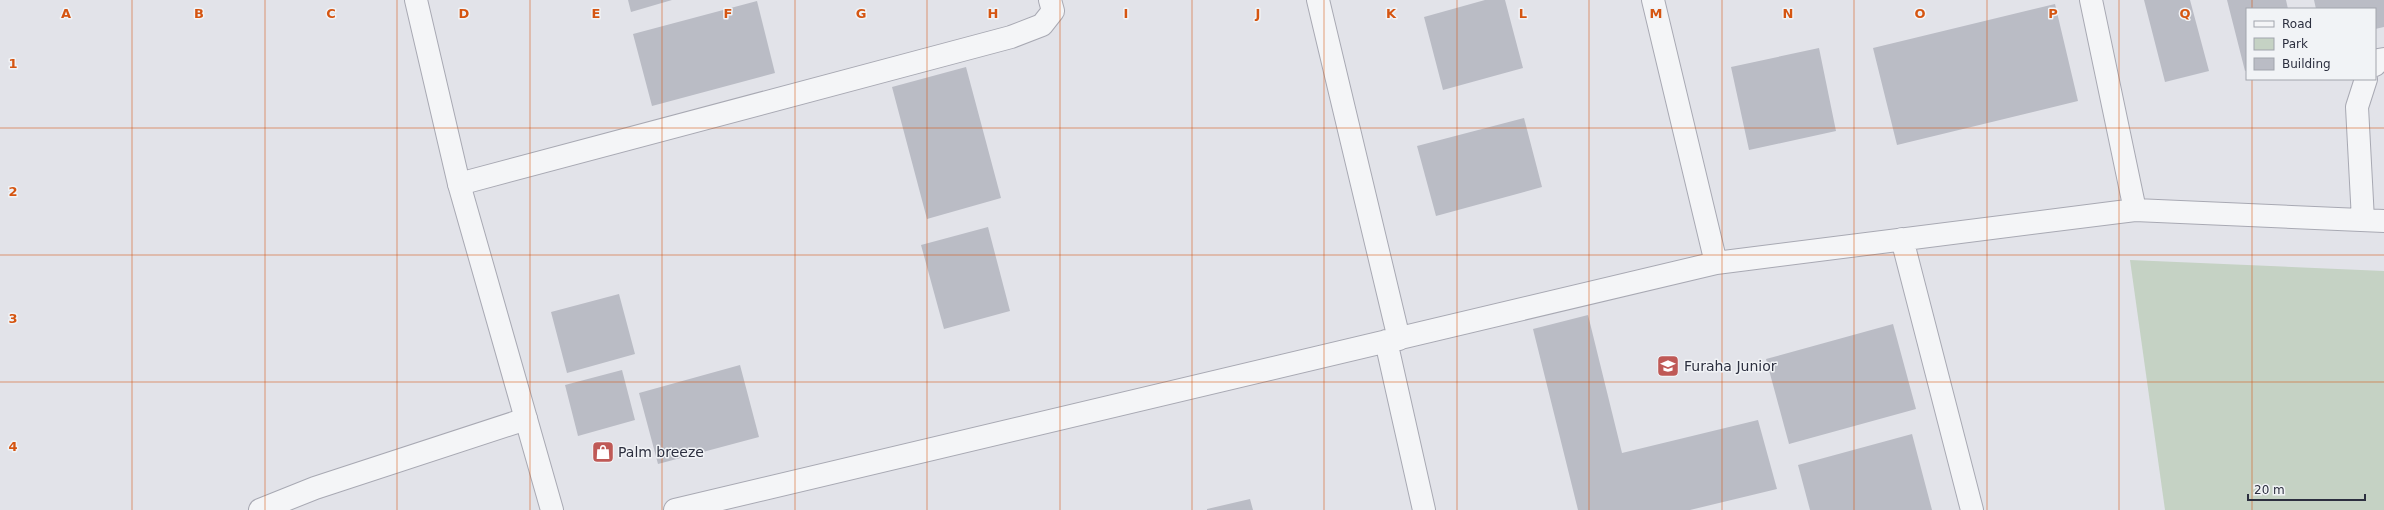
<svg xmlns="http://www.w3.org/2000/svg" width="2384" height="510" viewBox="0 0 2384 510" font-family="'DejaVu Sans',sans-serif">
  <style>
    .green { fill: #c5d2c4 }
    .building { fill: #babcc5 }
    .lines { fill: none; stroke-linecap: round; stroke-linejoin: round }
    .minor-casing { stroke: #a8a9b3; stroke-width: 24 }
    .tertiary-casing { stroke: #a8a9b3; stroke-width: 24 }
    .minor { stroke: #f4f5f7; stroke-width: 22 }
    .tertiary { stroke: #f4f5f7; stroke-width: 22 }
    .grid { fill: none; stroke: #d55511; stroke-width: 1; stroke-opacity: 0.55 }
    .labels { text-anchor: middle; stroke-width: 3; stroke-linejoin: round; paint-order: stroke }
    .poi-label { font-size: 14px; fill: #2c2f3f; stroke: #f1f3f6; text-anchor: start }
    .grid-label { font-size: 13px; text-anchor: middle; font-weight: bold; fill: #d55511; stroke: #f1f3f6; stroke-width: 3; stroke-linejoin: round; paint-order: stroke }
  </style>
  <rect width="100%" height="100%" fill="#e2e3e9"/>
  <path class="green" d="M2130,260L2384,271V510H2165Z"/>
  <path class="building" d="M628,0H672L631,12Z
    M1485,0H1505L1523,68L1443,90L1424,17Z
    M2144,0H2190L2209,71L2165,82Z
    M2227,0H2286L2288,9H2247V70L2245,71Z
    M2314,0H2384V27L2375,29V9H2316Z
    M757,1L775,73L652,106L633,34Z
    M2055,4L2078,101L1897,145L1873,48Z
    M1819,48L1836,131L1749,150L1731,67Z
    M966,67L1001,198L927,219L892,87Z
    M1524,118L1542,187L1436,216L1417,146Z
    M988,227L1010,311L944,329L921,245Z
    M619,294L635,354L567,373L551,312Z
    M1588,315L1622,453L1758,420L1777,489L1690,510H1578L1533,329Z
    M1893,324L1916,409L1789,444L1766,359Z
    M740,365L759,437L658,464L639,393Z
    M622,370L635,420L578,436L565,385Z
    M1912,434L1932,510H1810L1798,465Z
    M1250,499L1253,510H1207V509Z"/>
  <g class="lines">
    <g class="minor-casing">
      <path id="minor" d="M1318,0L1399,339
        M1653,0L1716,263
        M2091,0L2135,210
        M2375,65L2378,60L2384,59
        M459,184L1011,37L1042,25L1053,11L1050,0
        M2363,220L2357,107L2366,79
        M1902,239L1972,510
        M1386,341L1424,510
        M260,510L315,488L526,419
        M675,510L1716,263L2135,210L2384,221"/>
    </g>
    <g class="tertiary-casing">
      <path id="tertiary" d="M416,0L459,184L552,510"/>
    </g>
    <use href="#minor" class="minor"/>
    <use href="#tertiary" class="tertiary"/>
  </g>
  <path class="grid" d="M132,0V510M265,0V510M397,0V510M530,0V510M662,0V510M795,0V510M927,0V510M1060,0V510M1192,0V510M1324,0V510M1457,0V510M1589,0V510M1722,0V510M1854,0V510M1987,0V510M2119,0V510M2252,0V9M2252,79V510M0,128H2384M0,255H2384M0,382H2384"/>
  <defs>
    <g id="school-square" transform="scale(1.15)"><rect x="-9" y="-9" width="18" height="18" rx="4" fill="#bf5956" stroke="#f1f3f6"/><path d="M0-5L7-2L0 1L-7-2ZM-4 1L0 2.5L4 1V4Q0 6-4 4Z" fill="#fff"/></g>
    <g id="shop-square" transform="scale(1.15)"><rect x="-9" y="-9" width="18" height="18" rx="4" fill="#bf5956" stroke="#f1f3f6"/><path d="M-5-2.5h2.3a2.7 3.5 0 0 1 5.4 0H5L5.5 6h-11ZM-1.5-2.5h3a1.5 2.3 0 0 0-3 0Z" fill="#fff"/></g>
  </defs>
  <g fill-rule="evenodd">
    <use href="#school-square" x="1668" y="366"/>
    <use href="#shop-square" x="603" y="452"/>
  </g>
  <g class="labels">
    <g class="poi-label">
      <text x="1684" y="371">Furaha Junior</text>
      <text x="618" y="457">Palm breeze</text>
    </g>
  </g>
  <g class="grid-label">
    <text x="66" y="18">A</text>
    <text x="199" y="18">B</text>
    <text x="331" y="18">C</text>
    <text x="464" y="18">D</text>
    <text x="596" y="18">E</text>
    <text x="728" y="18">F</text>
    <text x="861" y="18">G</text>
    <text x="993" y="18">H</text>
    <text x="1126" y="18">I</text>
    <text x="1258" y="18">J</text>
    <text x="1391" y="18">K</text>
    <text x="1523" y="18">L</text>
    <text x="1656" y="18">M</text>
    <text x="1788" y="18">N</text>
    <text x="1920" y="18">O</text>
    <text x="2053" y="18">P</text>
    <text x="2185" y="18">Q</text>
    <text x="13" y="68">1</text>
    <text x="13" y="196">2</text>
    <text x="13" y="323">3</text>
    <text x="13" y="451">4</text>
  </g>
  <rect x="2246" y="8" width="130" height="72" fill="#f1f3f6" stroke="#a2a5ad"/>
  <rect x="2254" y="21" width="20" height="6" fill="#f4f5f7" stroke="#a2a5ad"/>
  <text x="2282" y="28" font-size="12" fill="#2c2f3f">Road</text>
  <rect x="2254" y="38" width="20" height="12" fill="#c5d2c4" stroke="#a2a5ad"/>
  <text x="2282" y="48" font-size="12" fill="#2c2f3f">Park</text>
  <rect x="2254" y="58" width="20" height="12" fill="#babcc5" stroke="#a2a5ad"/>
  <text x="2282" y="68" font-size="12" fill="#2c2f3f">Building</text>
  <path d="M2248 494v6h117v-6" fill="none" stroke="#2c2f3f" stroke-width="2"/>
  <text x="2254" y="494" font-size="12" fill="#2c2f3f" stroke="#f1f3f6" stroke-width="3" paint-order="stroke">20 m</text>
</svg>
